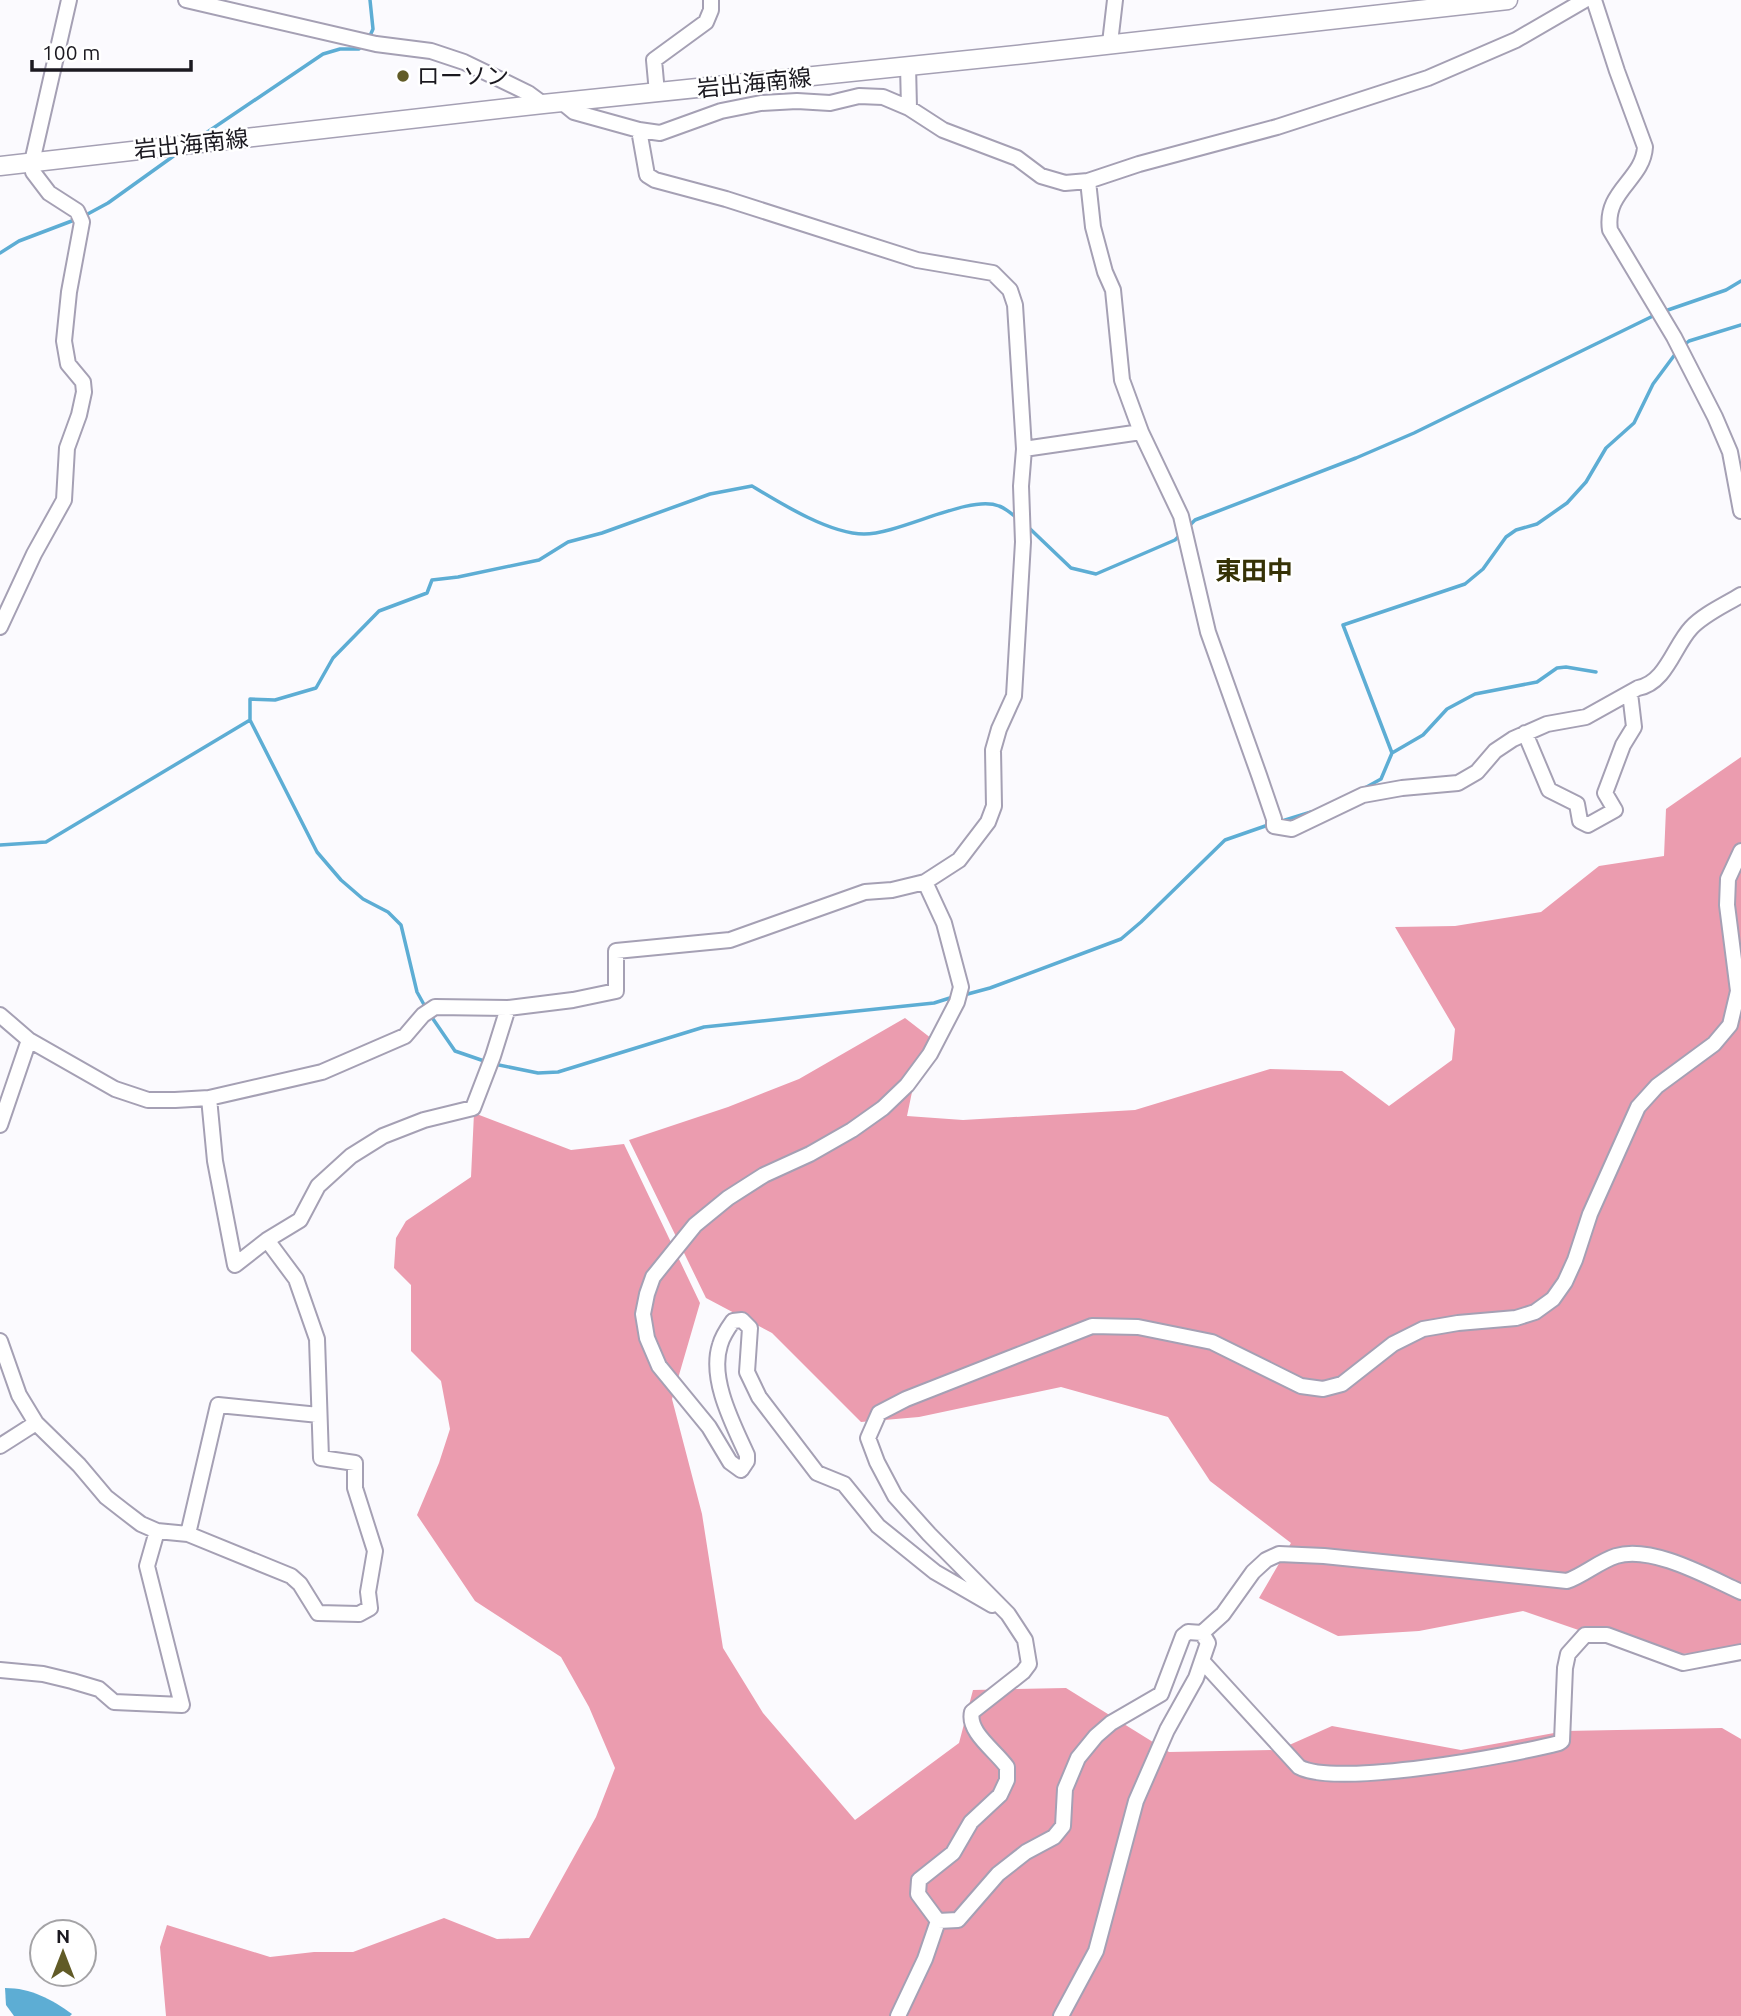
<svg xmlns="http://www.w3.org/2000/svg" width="1741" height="2016" viewBox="0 0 1741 2016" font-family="Ubuntu,'Noto Sans JP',sans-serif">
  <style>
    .forest { fill: #eb9caf }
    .water { fill: #5dadd4 }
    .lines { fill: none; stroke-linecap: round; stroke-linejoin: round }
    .stream { stroke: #5dadd4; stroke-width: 3.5 }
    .minor-casing { stroke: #a5a0b4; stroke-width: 18 }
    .major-casing { stroke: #a5a0b4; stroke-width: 21 }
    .minor { stroke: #fff; stroke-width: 14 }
    .major { stroke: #fff; stroke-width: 18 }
    .poi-dot { fill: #615b27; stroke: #fff; stroke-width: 2.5 }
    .labels { text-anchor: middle; stroke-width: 5; stroke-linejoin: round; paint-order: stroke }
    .poi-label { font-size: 23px; fill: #1b1920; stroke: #fff; text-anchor: start }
    .street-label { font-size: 23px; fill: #1b1920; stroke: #fff }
    .quarter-label { font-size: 26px; font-weight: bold; fill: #363206; stroke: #fff }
  </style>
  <rect width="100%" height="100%" fill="#fbfafe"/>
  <path class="forest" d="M1741,757V1656L1723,1651L1654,1656L1523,1611L1419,1631L1338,1636L1259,1598L1291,1543L1210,1481L1168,1417L1061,1387L919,1417L861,1422L772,1333L706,1298L629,1140L728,1107L799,1079L905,1018L936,1042L917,1068L907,1116L963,1120L1135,1110L1270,1069L1342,1071L1389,1106L1452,1060L1455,1029L1395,927L1455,926L1541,912L1599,866L1664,856L1666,809Z
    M474,1113L571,1150L624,1144L700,1303L672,1399L702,1514L723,1648L763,1713L855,1820L959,1743L973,1690L1066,1688L1169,1752L1278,1750L1332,1726L1461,1750L1565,1731L1722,1728L1741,1739V2016H166L160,1947L167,1925L270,1957L314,1952H353L444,1918L497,1939L529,1938L596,1817L615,1768L589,1707L561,1657L475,1601L417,1515L439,1463L450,1429L441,1381L411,1351V1285L394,1268L396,1238L406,1221L471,1177Z"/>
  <path class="water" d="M5,1988C31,1988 51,1999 72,2014L70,2016H14L6,2005Z"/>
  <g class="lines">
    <path class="stream" d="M369,38L373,29L370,0
      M203,135L323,54L340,49H359L363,44
      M84,216L108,203L175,155
      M0,253L19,241L77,219
      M1665,311L1726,290L1741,281
      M1684,345L1689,341L1741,325
      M1026,525L1071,568L1096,574L1175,540L1180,535
      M1188,527L1195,520L1356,458L1414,433L1655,315
      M1392,753L1343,625L1465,584L1483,569L1506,537L1516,530L1537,524L1567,503L1586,482L1606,448L1634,423L1653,384L1676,353
      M1363,789L1381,779L1392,753L1423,735L1447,709L1475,694L1537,682L1557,668L1566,667L1596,672
      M1282,821L1311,812
      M0,845L46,842L250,720
      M964,995L990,988L1121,939L1141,922L1225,840L1271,824
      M427,1010L417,992L401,925L388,912L363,899L341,880L317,852L250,720V699L275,700L316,688L333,658L379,611L427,593L432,580L458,577L539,560L568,542L602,533L710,494L752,486C780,503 830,534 864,534C900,534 969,494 999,506C1005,508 1012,514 1017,518
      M431,1016L455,1051L487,1062
      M494,1064L538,1073L558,1072L704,1027L934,1003L953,997"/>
    <g class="minor-casing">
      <path id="minor" d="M186,0L376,44L431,51L464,62L528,93L543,104
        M1594,0L1617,71L1645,147C1643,180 1604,191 1610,230L1674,337L1715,417L1730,452L1741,511
        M1110,43L1115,0
        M908,65L909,108
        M657,93L654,60L706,22L711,10V0
        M639,130L660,133L721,111L761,103L797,101L830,103L859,96L883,97L909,108L943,130L1017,158L1041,176L1065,183L1088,181L1139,164L1277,127L1428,78L1516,40L1585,0
        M1088,181L1093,227L1105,272L1113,290L1122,380L1141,432L1181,516L1208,632L1259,775L1274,819V826L1292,829L1363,795L1402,788L1458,783L1477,772L1495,751L1513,739L1547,724L1586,717L1638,688C1666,683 1674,646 1691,628C1704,614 1725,605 1741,595
        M1024,449L1141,432
        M0,627L34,554L64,500L67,448L79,415L84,392L83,382L68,364L64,341L69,292L82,222L77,211L49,193L33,172L32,162L69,0
        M1525,733L1549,790L1577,804L1580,821L1588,825L1615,810L1605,793L1623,745L1634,727L1630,693
        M925,882L944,923L961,987L957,1002L930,1054L907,1085L883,1108L852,1130L810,1154L764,1175L728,1198L695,1225L653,1277L647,1294L643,1314L647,1338L659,1366L709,1427L730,1462L741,1470L747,1461V1455C733,1424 709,1379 720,1345C722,1337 728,1328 733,1321L742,1320L750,1328L747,1372L759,1397L817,1473L844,1484L878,1526L935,1572L992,1605
        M0,1015L29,1040L115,1089L148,1100H175L209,1098L322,1072L405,1036L423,1015L435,1007L508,1008L573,1000L616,991V951L730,940L865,892L892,890L925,882L959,860L988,822L994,806L993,750L999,729L1014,696L1023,542L1021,486L1024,449L1015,305L1010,290L993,273L917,260L726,199L655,180L647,175L639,130L574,112L563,103
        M209,1098L215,1161L235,1265L267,1240L300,1220L318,1186L351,1156L383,1136L424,1120L473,1108L493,1056L508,1008
        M0,1125L29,1040
        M0,1341L19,1395L36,1423L79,1465L106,1497L124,1511L141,1524L157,1531L188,1534L291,1576L300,1584L318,1613L359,1614L370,1608L368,1592L375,1551L355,1488V1463L321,1458L317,1339L296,1279L267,1240
        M0,1446L36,1423
        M188,1534L218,1405L319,1415
        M1203,1662L1299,1767C1336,1788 1513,1755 1559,1743L1562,1741L1565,1668L1568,1654L1585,1635H1607L1683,1663L1741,1652
        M0,1670L43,1674L72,1681L99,1689L114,1702L182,1705L147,1566L157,1531
        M938,1921L918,1894L919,1880L953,1853L971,1822L1000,1795L1007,1780V1767C996,1751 967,1732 972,1712L1023,1672L1029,1664L1025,1640L1008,1614L929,1534L895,1496L877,1462L868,1438L879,1413L906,1399L1092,1326L1138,1327L1212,1342L1301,1386L1323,1389L1342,1384L1393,1344L1423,1329L1458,1323L1516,1318L1535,1312L1553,1299L1565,1282L1575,1260L1590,1214L1638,1107L1657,1086L1714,1044L1730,1025L1738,991L1727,905L1728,879L1741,851
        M938,1921L958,1920L998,1874L1026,1852L1054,1837L1063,1826L1065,1789L1078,1758L1096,1736L1111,1723L1161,1694L1183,1636L1188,1632L1202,1633L1223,1614L1253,1572L1266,1560L1279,1554L1324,1556L1567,1581C1584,1575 1598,1562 1616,1556C1652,1545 1708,1577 1741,1592
        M898,2016L925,1959L938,1921
        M1061,2016L1096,1951L1136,1801L1167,1730L1196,1678L1208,1643L1202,1633"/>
    </g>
    <g class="major-casing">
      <path id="major" d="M0,166L543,104L1025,54L1508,0"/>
    </g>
    <use href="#minor" class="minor"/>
    <use href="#major" class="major"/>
  </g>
  <circle class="poi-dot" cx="403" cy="76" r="7"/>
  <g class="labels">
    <g class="poi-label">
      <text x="417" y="84">ローソン</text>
    </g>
    <g class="street-label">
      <text transform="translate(754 83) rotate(-6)" y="8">岩出海南線</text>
      <text transform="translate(191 144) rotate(-6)" y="8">岩出海南線</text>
    </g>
    <g class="quarter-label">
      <text x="1254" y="580">東田中</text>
    </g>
  </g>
  <g transform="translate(63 1953)"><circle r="33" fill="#ffffff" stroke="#a4a3a6" stroke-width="2"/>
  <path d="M0-5L12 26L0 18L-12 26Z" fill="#615b27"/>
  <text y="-10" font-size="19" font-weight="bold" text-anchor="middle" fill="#1b1920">N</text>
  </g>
  <path d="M32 60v10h159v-10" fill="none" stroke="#1b1920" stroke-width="3.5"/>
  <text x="42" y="60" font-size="21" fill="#1b1920" stroke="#ffffff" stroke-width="5" paint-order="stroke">100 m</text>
</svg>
